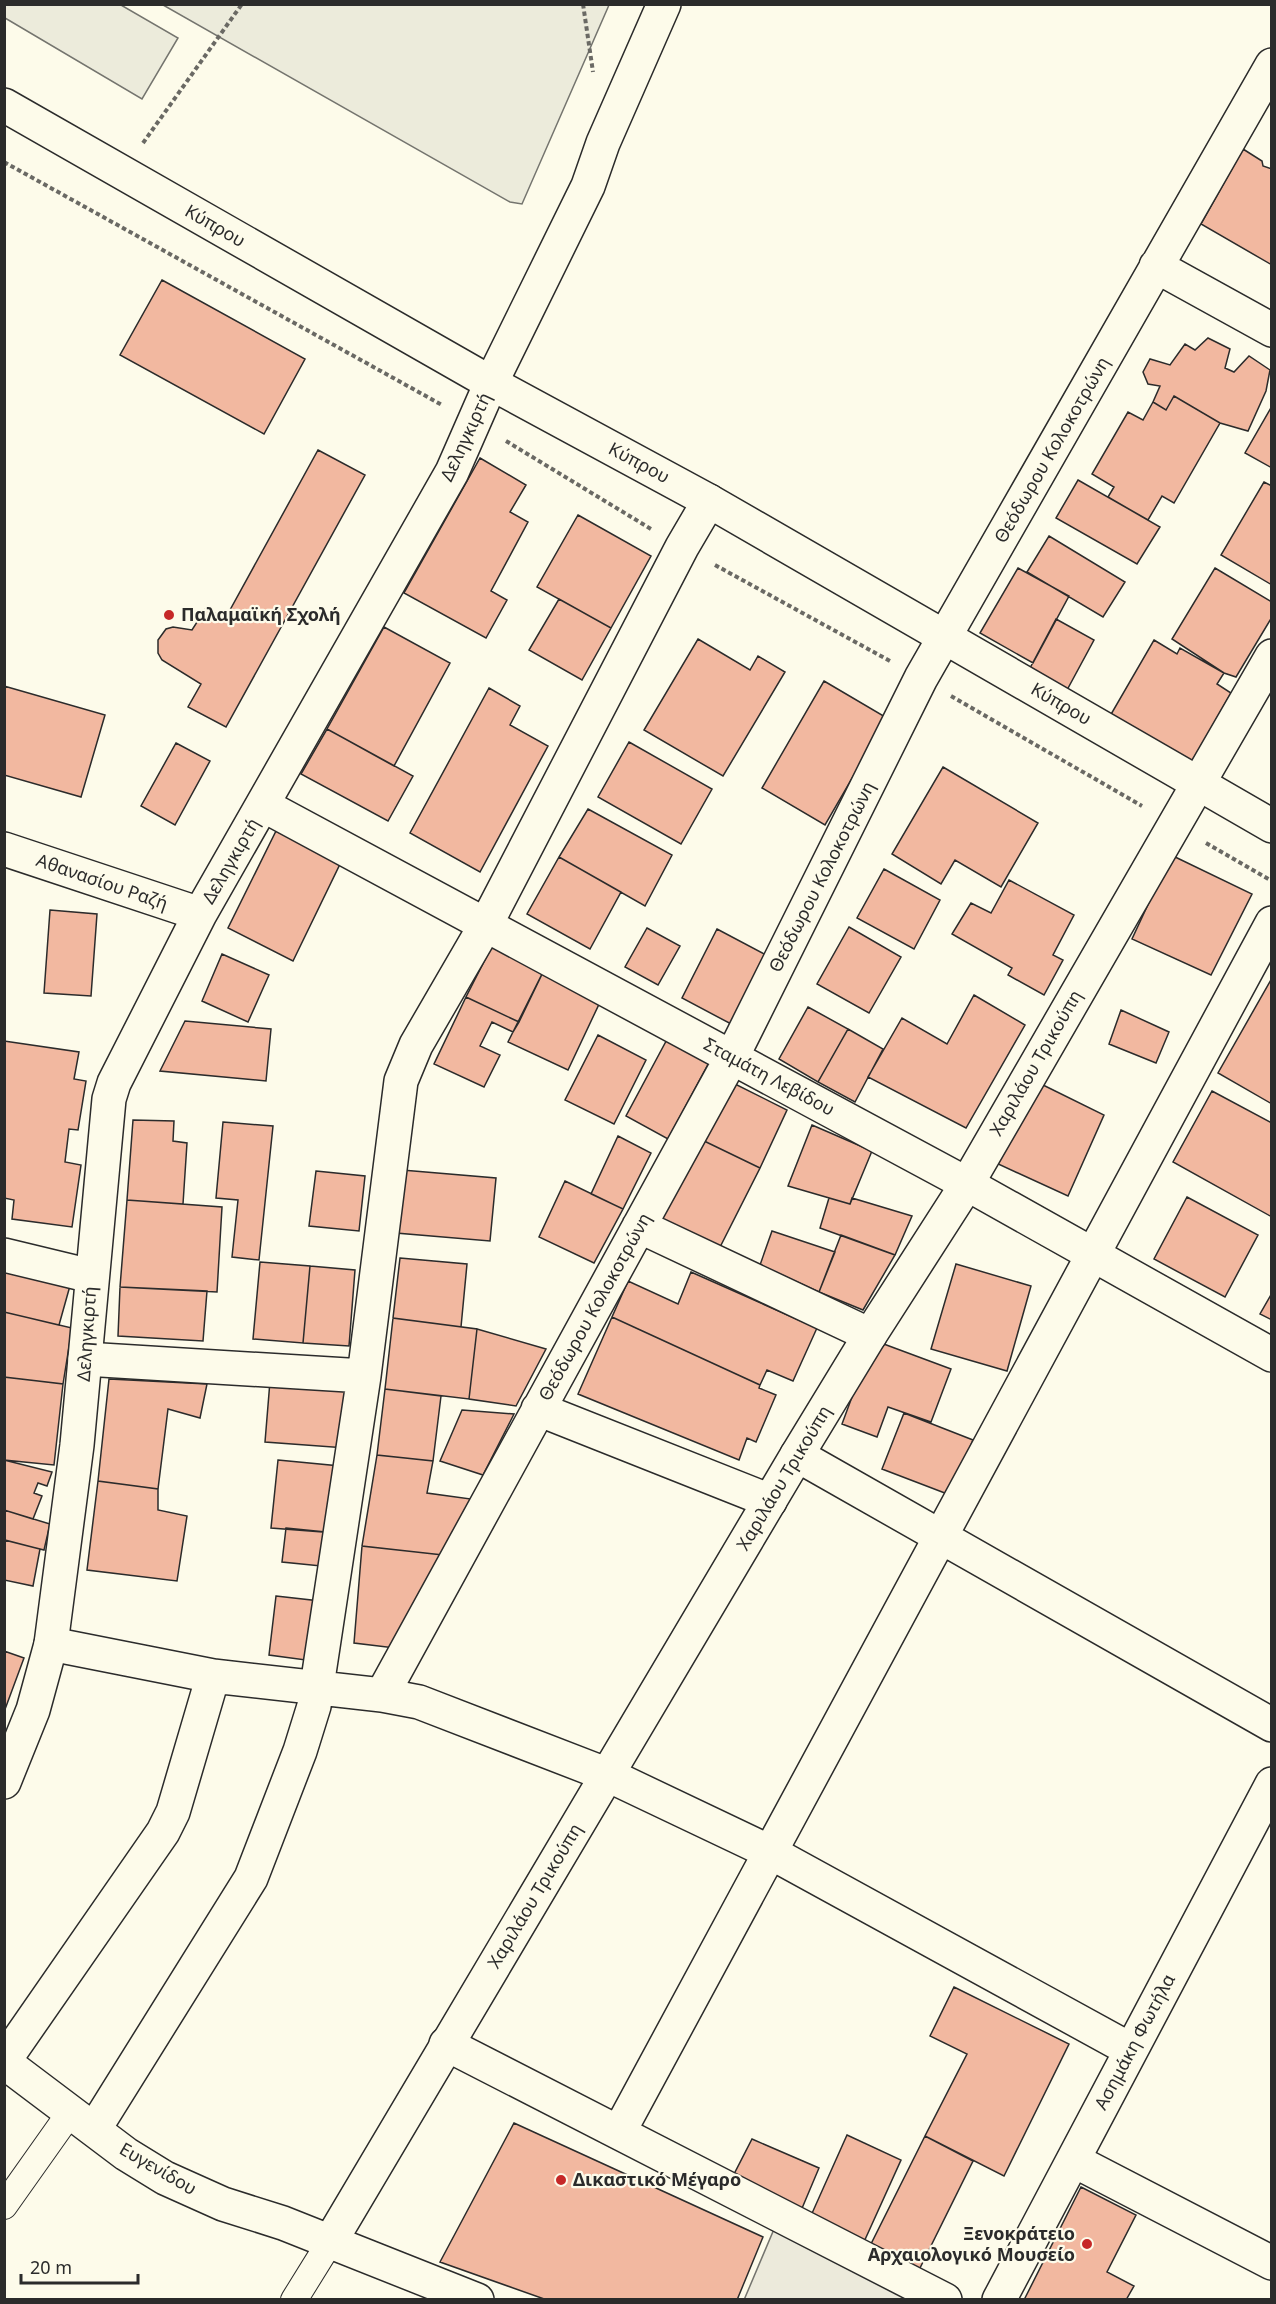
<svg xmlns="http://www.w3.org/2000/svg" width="1276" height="2304" viewBox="0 0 1276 2304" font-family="'Noto Sans',sans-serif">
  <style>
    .green { fill: #ecebdb; stroke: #74746e; stroke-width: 1.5 }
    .parking { fill: #eceadb; stroke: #74746e; stroke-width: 1.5 }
    .building { fill: #f2b8a0; stroke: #2b2b2b; stroke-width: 1.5 }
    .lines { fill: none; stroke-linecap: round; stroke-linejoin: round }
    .pedestrian-casing { stroke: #2b2b2b; stroke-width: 28 }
    .minor-casing { stroke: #2b2b2b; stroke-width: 36 }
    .tertiary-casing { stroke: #2b2b2b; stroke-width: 36 }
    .secondary-casing { stroke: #2b2b2b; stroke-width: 36 }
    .path { stroke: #6a6964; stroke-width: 4; stroke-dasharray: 4.5 3; stroke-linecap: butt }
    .pedestrian { stroke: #fdfbea; stroke-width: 26 }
    .minor { stroke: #fdfbea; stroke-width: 33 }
    .tertiary { stroke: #fdfbea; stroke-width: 33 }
    .secondary { stroke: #fdfbea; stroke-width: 33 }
    .poi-dot { fill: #c62828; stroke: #fdfbea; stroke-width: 2 }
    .labels { text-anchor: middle; stroke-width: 4.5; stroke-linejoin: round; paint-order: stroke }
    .street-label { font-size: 18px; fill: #2b2b2b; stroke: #fdfbea }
    .poi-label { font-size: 18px; font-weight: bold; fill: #2b2b2b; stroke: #fdfbea; text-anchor: start }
  </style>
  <rect width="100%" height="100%" fill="#fdfbea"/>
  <path class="green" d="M5,4L121,5L178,38L142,99L5,18Z
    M163,5H609L522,204L510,202Z"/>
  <path class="parking" d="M780,2215L945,2300H744Z"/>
  <path class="building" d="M1243,149L1262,161L1263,166L1272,169V265L1201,224Z
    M162,280L305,359L264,434L120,355Z
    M1208,338L1230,349L1225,368L1234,372L1249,356L1270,370L1266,391L1248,431L1220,423L1174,396L1166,410L1153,402L1160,386L1148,384L1143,372L1150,359L1170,365L1185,344L1195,350Z
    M1174,396L1220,423L1174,503L1162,496L1148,520L1108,497L1114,487L1092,474L1128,412L1143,420L1153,402L1166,410Z
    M1272,406V468L1245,453Z
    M318,450L365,475L226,727L188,707L201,684L162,660L158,653V640L166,629L173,627L192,630L206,608L225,619Z
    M480,458L526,485L510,512L528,522L491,591L507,600L486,638L404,593Z
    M1078,480L1160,527L1137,564L1056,518Z
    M1264,482L1272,486V585L1221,555Z
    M578,515L651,556L611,628L537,587Z
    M1049,536L1125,582L1103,617L1027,572Z
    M1018,568L1069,596L1033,663L980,633Z
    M1215,568L1272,602V617L1236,677L1224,673L1172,639Z
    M559,599L611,628L582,680L529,650Z
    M1056,619L1094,640L1067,690L1029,670Z
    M384,627L450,663L394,766L327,729Z
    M698,639L750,670L758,656L785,672L723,776L644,730Z
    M1154,640L1177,654L1180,648L1224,673L1217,684L1231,693L1192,762L1110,716Z
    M824,681L887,718L825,825L762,788Z
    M4,686L105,715L81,797L4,775Z
    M489,688L520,706L510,725L548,746L480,872L410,833Z
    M327,729L413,776L388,821L301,774Z
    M629,742L712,789L681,844L598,797Z
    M176,743L210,761L175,825L141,806Z
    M943,767L1038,823L1001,887L955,860L941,884L892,854Z
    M588,809L672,855L645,906L559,857Z
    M276,831L341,862L293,961L228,928Z
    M1171,855L1252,894L1211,975L1132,939Z
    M559,857L621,892L590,949L527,914Z
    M884,869L940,900L914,949L857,918Z
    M1009,880L1074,915L1053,955L1063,960L1044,995L1008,975L1012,968L952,934L971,903L991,913Z
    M50,910L97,914L91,996L44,993Z
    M849,927L901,957L869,1013L817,984Z
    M647,928L680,946L658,985L625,967Z
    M717,929L768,956L733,1025L682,998Z
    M493,944L544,970L519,1022L466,997Z
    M222,954L269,975L248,1022L202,1001Z
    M544,970L601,1000L568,1070L508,1042Z
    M1272,978V1104L1218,1073Z
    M974,995L1025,1025L966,1128L868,1077L902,1018L947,1044Z
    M466,997L519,1022L513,1032L492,1022L480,1046L500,1055L484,1087L434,1064Z
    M808,1007L848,1029L818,1082L779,1059Z
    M1121,1010L1169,1032L1156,1063L1109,1044Z
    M185,1021L271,1029L266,1081L160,1071Z
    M848,1029L883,1049L855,1102L818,1082Z
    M671,1032L713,1055L668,1139L626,1116Z
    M598,1035L646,1060L614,1124L565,1100Z
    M4,1041L79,1052L74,1079L86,1081L78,1130L69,1129L65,1162L81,1165L72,1227L12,1219L14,1200L4,1198Z
    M729,1081L787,1110L760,1168L700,1139Z
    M1041,1084L1104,1115L1068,1196L996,1163Z
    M1212,1091L1272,1123V1217L1173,1162Z
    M133,1120L174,1121L173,1141L187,1143L183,1204L127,1200Z
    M223,1122L273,1126L259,1260L232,1257L238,1200L216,1198Z
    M812,1125L872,1151L850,1204L788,1186Z
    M618,1136L651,1153L623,1209L591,1194Z
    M700,1139L760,1168L716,1255L657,1226Z
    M402,1170L496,1178L490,1241L396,1233Z
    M316,1171L365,1176L359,1231L309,1226Z
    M565,1181L623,1209L594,1263L539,1237Z
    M1187,1197L1258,1235L1225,1297L1154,1259Z
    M829,1198L850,1204L852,1198L912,1216L895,1255L820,1228Z
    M127,1200L222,1207L217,1292L120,1287Z
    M772,1231L835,1252L819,1292L760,1265Z
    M841,1235L895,1255L863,1310L819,1292Z
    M4,1258L73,1275L59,1325L4,1312Z
    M400,1258L467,1264L461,1327L393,1318Z
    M260,1262L310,1266L303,1343L253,1339Z
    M956,1264L1031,1286L1007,1371L931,1349Z
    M310,1266L355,1270L349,1346L303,1343Z
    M691,1272L817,1328L793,1381L767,1370L760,1385L612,1317L628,1281L678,1304Z
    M120,1287L207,1291L203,1341L118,1336Z
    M1272,1293V1320L1260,1314Z
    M4,1312L72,1328L63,1384L4,1377Z
    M612,1317L760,1385L759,1388L776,1395L756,1442L747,1438L739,1460L578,1394Z
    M393,1318L477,1329L469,1399L385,1389Z
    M477,1329L546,1349L516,1406L469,1399Z
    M873,1340L951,1369L931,1422L888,1407L877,1437L842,1424Z
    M4,1377L63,1384L54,1465L4,1460Z
    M109,1379L207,1384L200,1418L168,1409L158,1489L98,1481Z
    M270,1381L351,1386L346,1448L265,1442Z
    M385,1389L441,1396L433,1461L377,1455Z
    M462,1410L514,1414L483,1475L440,1461Z
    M904,1413L973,1440L950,1495L882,1469Z
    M377,1455L433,1461L427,1493L471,1499L443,1555L362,1546Z
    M4,1460L52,1472L47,1486L38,1483L34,1493L42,1496L33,1519L4,1510Z
    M278,1460L340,1466L335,1533L271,1528Z
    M98,1481L158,1489V1510L187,1516L177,1581L87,1570Z
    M4,1510L50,1524L44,1550L4,1540Z
    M286,1528L335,1533L331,1567L282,1562Z
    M5,1540L40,1549L33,1586L4,1580Z
    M362,1546L443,1555L395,1648L354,1643Z
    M276,1596L320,1601L313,1661L269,1655Z
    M4,1651L24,1658L4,1712Z
    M954,1987L1069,2044L1004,2176L925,2136L967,2054L930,2036Z
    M514,2123L763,2237L737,2300H547L440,2262Z
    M847,2135L901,2160L863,2244L809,2220Z
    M925,2136L973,2161L917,2274L868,2250Z
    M752,2139L819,2168L800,2213L730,2182Z
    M1081,2187L1136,2215L1107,2272L1134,2286L1126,2300H1024Z"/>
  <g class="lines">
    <g class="pedestrian-casing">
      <path id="pedestrian" d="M4,2206L72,2110
        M294,2300L330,2242"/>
    </g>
    <g class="minor-casing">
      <path id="minor" d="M1156,266L1272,330
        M263,805L967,1184L1272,1355
        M639,1226L870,1335
        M4,1255L91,1276
        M85,1359L364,1376
        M538,1409L770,1501
        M797,1455L1272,1725
        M51,1644L213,1676L382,1695L419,1702L608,1775L770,1852L1131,2050
        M382,1695L732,1057L921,678L1272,65
        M446,2044L945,2300
        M4,2061L163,1832L173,1812L213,1676
        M95,2128L251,1878L300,1751L314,1706L364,1376L401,1081L416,1045L485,926L682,547L709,501
        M619,2132L1272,923
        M1073,2160L1272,2263
        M999,2300L1272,1784"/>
    </g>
    <g class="tertiary-casing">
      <path id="tertiary" d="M4,849L200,914
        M4,1782L33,1710L51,1644L77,1445L109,1099L114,1083L200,914L452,472L491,383L588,186L603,143L664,4
        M4,2062L126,2154L165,2178L223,2204L283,2223L477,2300
        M330,2242L797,1455L870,1335L967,1184L1272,656"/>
    </g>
    <g class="secondary-casing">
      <path id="secondary" d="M4,105L491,383L709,501L1272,826"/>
    </g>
    <path class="path" d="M583,4L593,72
      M143,143L242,4
      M4,162L442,405
      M506,441L651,529
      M715,565L890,661
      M951,696L1142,806
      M1206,843L1272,881"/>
    <use href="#pedestrian" class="pedestrian"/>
    <use href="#minor" class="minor"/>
    <use href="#tertiary" class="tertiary"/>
    <use href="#secondary" class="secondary"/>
  </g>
  <g class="poi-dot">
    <circle cx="169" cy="615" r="6"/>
    <circle cx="561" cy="2180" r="6"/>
    <circle cx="1087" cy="2244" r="6"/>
  </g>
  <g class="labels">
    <g class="street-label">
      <text transform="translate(215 226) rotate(30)" y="6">Κύπρου</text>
      <text transform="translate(466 437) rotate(-65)" y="6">Δεληγκιρτή</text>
      <text transform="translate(1052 450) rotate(-60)" y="6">Θεόδωρου Κολοκοτρώνη</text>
      <text transform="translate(639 463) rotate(28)" y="6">Κύπρου</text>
      <text transform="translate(1061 704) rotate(30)" y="6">Κύπρου</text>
      <text transform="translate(231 861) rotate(-60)" y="6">Δεληγκιρτή</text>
      <text transform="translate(822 877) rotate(-63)" y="6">Θεόδωρου Κολοκοτρώνη</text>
      <text transform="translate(102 882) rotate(19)" y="6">Αθανασίου Ραζή</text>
      <text transform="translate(1036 1063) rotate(-60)" y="6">Χαριλάου Τρικούπη</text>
      <text transform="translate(769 1077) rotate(28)" y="6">Σταμάτη Λεβίδου</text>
      <text transform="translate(595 1307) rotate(-61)" y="6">Θεόδωρου Κολοκοτρώνη</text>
      <text transform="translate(87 1334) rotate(-86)" y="6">Δεληγκιρτή</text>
      <text transform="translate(784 1478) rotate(-59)" y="6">Χαριλάου Τρικούπη</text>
      <text transform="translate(535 1896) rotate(-59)" y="6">Χαριλάου Τρικούπη</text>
      <text transform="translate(1135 2042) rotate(-62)" y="6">Ασημάκη Φωτήλα</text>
      <text transform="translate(158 2169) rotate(30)" y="6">Ευγενίδου</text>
    </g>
    <g class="poi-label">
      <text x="181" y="621">Παλαμαϊκή Σχολή</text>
      <text x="573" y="2186">Δικαστικό Μέγαρο</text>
      <text x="1075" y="2240" text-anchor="end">Ξενοκράτειο<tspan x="1075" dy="21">Αρχαιολογικό Μουσείο</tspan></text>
    </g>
  </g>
  <rect width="1276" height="2304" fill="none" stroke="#2b2b2b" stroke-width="12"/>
  <path d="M21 2274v9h117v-9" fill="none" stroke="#2b2b2b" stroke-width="3"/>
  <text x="30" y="2274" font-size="18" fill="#2b2b2b" stroke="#fdfbea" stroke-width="4.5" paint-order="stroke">20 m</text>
</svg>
